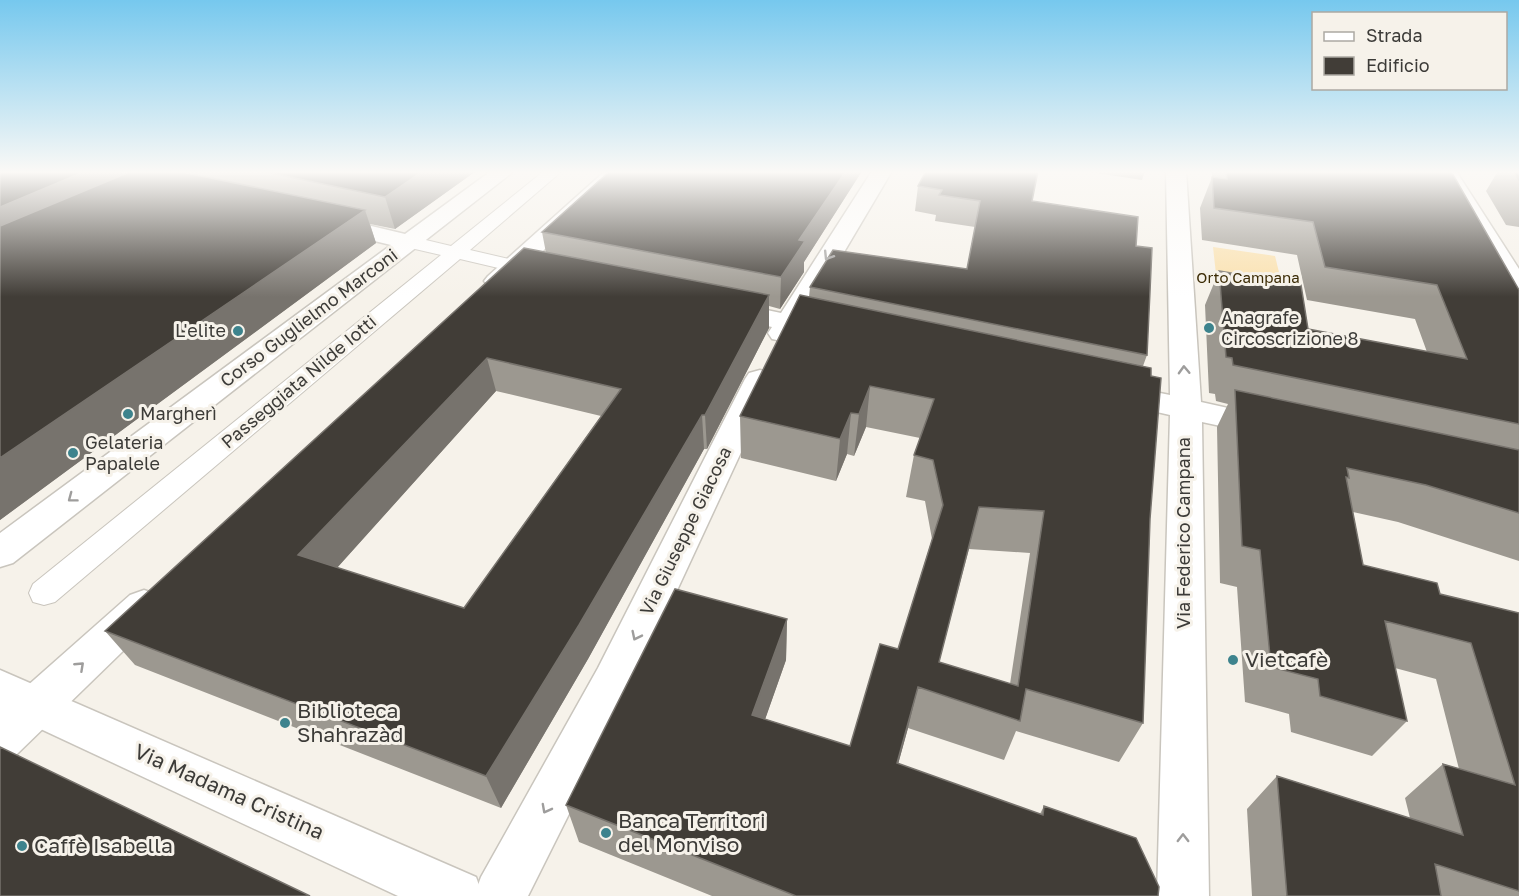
<svg xmlns="http://www.w3.org/2000/svg" width="1519" height="896" viewBox="0 0 1519 896" font-family="'Golos Text',sans-serif">
  <style>
    .green { fill: #fae0ab }
    .lines { fill: none; stroke-linecap: round; stroke-linejoin: round }
    .pedestrian-casing { stroke: #c9c5bd; stroke-width: 2 }
    .minor-casing { stroke: #c9c5bd; stroke-width: 3 }
    .tertiary-casing { stroke: #c9c5bd; stroke-width: 3 }
    .pedestrian { fill: #fff; fill-rule: evenodd }
    .minor { fill: #fff; fill-rule: evenodd }
    .tertiary { fill: #fff; fill-rule: evenodd }
    .wall { fill: #9c9890; fill-rule: evenodd }
    .shaded-wall { fill: #77736d }
    .building { fill: #413d37; stroke: #77736d; stroke-width: 1.5; fill-rule: evenodd }
    .oneway { stroke: #9e9d9c }
    .poi-dot { fill: #3d838d; stroke: #f6f2ea; stroke-width: 2 }
    .labels { text-anchor: middle; stroke-width: 6; stroke-linejoin: round; paint-order: stroke }
    .far-park-label { font-size: 15px; fill: #3b2b05; stroke: #f6f2ea }
    .street-label { font-size: 18px; fill: #3c3b38; stroke: #f6f2ea }
    .poi-label { font-size: 18px; fill: #3c3b38; stroke: #f6f2ea; text-anchor: start }
    .near-poi-label { font-size: 21px; fill: #3c3b38; stroke: #f6f2ea; text-anchor: start }
    .near-street-label { font-size: 21px; fill: #3c3b38; stroke: #f6f2ea }
  </style>
  <rect width="100%" height="100%" fill="#f6f2ea"/>
  <path class="green" d="M1213,247L1275,256L1289,313L1219,301Z"/>
  <g class="lines">
    <g class="pedestrian-casing">
      <path id="pedestrian" d="M544,171H562L470,250L522,262L525,266L522,270L515,272L460,259L55,602L44,605L33,602L29,593L33,584L441,255L402,246L400,242L402,238L409,236L451,246Z"/>
    </g>
    <g class="minor-casing">
      <path id="minor" d="M491,171H514L13,563L0,567V533L391,245L321,228L318,223L321,218L329,216L405,234Z
        M605,171H627L506,286L497,289L488,286L484,281L488,276Z
        M872,171H892L805,318L840,325L844,331L840,337L830,339L796,332L792,339L782,341L772,339L768,333L772,327L716,315L712,309L716,303L725,301L781,313Z
        M1166,171H1186L1201,402L1278,419L1283,426L1278,433L1267,436L1202,422L1209,896H1157L1170,415L1104,400L1100,393L1104,386L1115,384L1170,395Z
        M1436,171H1456L1519,269V297L1510,294L1506,289Z
        M760,370L771,373L775,379L628,696L528,896H474L481,877L598,668L745,379L749,373Z
        M144,590L158,595L164,606L158,617L16,755L0,761V710L130,595Z"/>
    </g>
    <g class="tertiary-casing">
      <path id="tertiary" d="M0,670L476,877L483,896H398L0,710Z"/>
    </g>
    <use href="#pedestrian" class="pedestrian"/>
    <use href="#minor" class="minor"/>
    <use href="#tertiary" class="tertiary"/>
  </g>
  <path class="wall" d="M0,171L124,175L131,172L128,171H476L395,229L370,224L376,243L0,520Z
    M610,171H862L804,262V272L780,309L769,306V328L707,449H704L588,659L501,808L135,665L105,631L546,253L542,232ZM496,391L601,416L464,608L337,568Z
    M1083,171H1145L1142,180Z
    M1212,171H1451L1519,290V561L1398,522L1353,512L1363,565L1440,594L1519,613V896H1252L1247,809L1277,776L1410,818L1405,798L1443,764L1459,769L1436,679L1395,668L1407,721L1372,756L1291,732L1289,714L1245,702L1237,587L1220,583L1217,427L1228,404L1216,401L1215,394L1209,393L1205,305L1219,271L1308,329L1427,352L1415,319L1307,300L1297,255L1202,240L1200,208L1212,177Z
    M1498,171H1519V227L1506,225L1486,191Z
    M918,186L1032,201L1136,246L1147,355L1143,366L1150,519L1143,723L1119,762L1016,731L1004,760L908,728L898,764L1040,814L1044,806L1158,896H712L579,842L566,805L787,619L786,660L765,719L850,746L898,649L932,539L925,501L906,497L914,455L920,438L866,427L854,456L847,454L836,481L741,458L740,416L809,297L810,287L967,269L975,227L935,221L936,215L915,211ZM969,549L1030,553L1010,684L939,662Z"/>
  <path class="shaded-wall" d="M86,171H122L132,190L0,251V207Z
    M423,171H476L395,229L385,197Z
    M846,171H862L804,262V272L780,309L781,277L799,240Z
    M365,210L376,243L0,520V458Z
    M769,295V328L707,449L705,415Z
    M487,358L496,391L317,590L298,555Z
    M870,386L866,427L854,456L859,414Z
    M851,413L847,454L836,481L840,439Z
    M702,415L704,449L588,659L501,808L486,776Z
    M787,619L786,660L753,754L752,715Z
    M918,687L908,728L888,801L897,763Z"/>
  <path class="building" d="M0,171H86L0,207Z
    M132,171H177L365,210L0,458V226Z
    M261,171H423L385,197Z
    M610,171H846L799,240L805,241L781,277L542,232Z
    M926,171H1038L1032,201L1138,217L1136,246L1152,248L1147,355L810,287L833,250L967,269L980,201L939,195L942,190L918,186Z
    M1226,171H1451L1519,290V424L1233,365L1232,358L1226,357L1219,271L1301,285L1308,329L1467,359L1437,285L1325,267L1313,222L1214,208L1212,177L1227,179Z
    M1513,171H1519V180Z
    M524,248L769,295L705,415H702L579,625L486,776L105,631ZM487,358L621,389L464,608L298,555Z
    M800,295L1151,368V376L1161,378L1150,519L1143,723L1026,689L1020,721L918,687L897,763L1043,815L1044,806L1136,838L1159,887L1158,896H796L566,805L675,589L787,619L752,715L850,746L880,644L898,649L943,505L933,460L914,455L934,399L870,386L859,414L851,413L840,439L740,416ZM979,507L1044,511L1018,686L939,662Z
    M1235,390L1519,450V513L1426,485L1347,468L1349,478L1346,477L1363,565L1437,583L1440,594L1519,613V891L1435,864L1441,896H1287L1277,776L1463,835L1443,764L1515,785L1471,643L1385,621L1407,721L1320,696L1318,679L1271,667L1260,550L1242,546Z
    M0,747L310,896H0Z"/>
  <defs><path id="oneway-chevron" d="M-2-3.5L2.5 0L-2 3.5" fill="none" stroke-width="1.6" stroke-linecap="round" stroke-linejoin="round" transform="scale(1.5)"/></defs>
  <g class="oneway">
    <use href="#oneway-chevron" transform="translate(828 256) rotate(122)"/>
    <use href="#oneway-chevron" transform="translate(1184 370) rotate(-92)"/>
    <use href="#oneway-chevron" transform="translate(72 498) rotate(143)"/>
    <use href="#oneway-chevron" transform="translate(636 636) rotate(116)"/>
    <use href="#oneway-chevron" transform="translate(80 666) rotate(-43)"/>
    <use href="#oneway-chevron" transform="translate(546 809) rotate(118)"/>
    <use href="#oneway-chevron" transform="translate(1183 838) rotate(-90)"/>
  </g>
  <linearGradient id="sky" x2="0" y2="1"><stop stop-color="#76c8ee"/><stop offset="0.58" stop-color="#fbf9f6"/><stop offset="1" stop-color="#fbf9f6" stop-opacity="0"/></linearGradient>
  <rect width="1519" height="297" fill="url(#sky)"/>
  <g class="poi-dot">
    <circle cx="1209" cy="328" r="6"/>
    <circle cx="238" cy="331" r="6"/>
    <circle cx="128" cy="414" r="6"/>
    <circle cx="73" cy="453" r="6"/>
    <circle cx="1233" cy="660" r="6"/>
    <circle cx="285" cy="723" r="6"/>
    <circle cx="606" cy="833" r="6"/>
    <circle cx="22" cy="846" r="6"/>
  </g>
  <g class="labels">
    <g class="far-park-label">
      <text x="1248" y="283">Orto Campana</text>
    </g>
    <g class="street-label">
      <text transform="translate(309 318) rotate(-37)" y="6">Corso Guglielmo Marconi</text>
      <text transform="translate(299 382) rotate(-40)" y="6">Passeggiata Nilde Iotti</text>
      <text transform="translate(686 531) rotate(-64)" y="6">Via Giuseppe Giacosa</text>
      <text transform="translate(1184 533) rotate(-90)" y="6">Via Federico Campana</text>
    </g>
    <g class="poi-label">
      <text x="1221" y="324">Anagrafe<tspan x="1221" dy="21">Circoscrizione 8</tspan></text>
      <text x="226" y="337" text-anchor="end">L'elite</text>
      <text x="140" y="420">Margherì</text>
      <text x="85" y="449">Gelateria<tspan x="85" dy="21">Papalele</tspan></text>
    </g>
    <g class="near-poi-label">
      <text x="1245" y="667">Vietcafè</text>
      <text x="297" y="718">Biblioteca<tspan x="297" dy="24">Shahrazàd</tspan></text>
      <text x="618" y="828">Banca Territori<tspan x="618" dy="24">del Monviso</tspan></text>
      <text x="34" y="853">Caffè Isabella</text>
    </g>
    <g class="near-street-label">
      <text transform="translate(229 792) rotate(24)" y="7">Via Madama Cristina</text>
    </g>
  </g>
  <rect x="1312" y="12" width="195" height="78" fill="#f6f2ea" stroke="#aca9a3" stroke-width="1.5"/>
  <rect x="1324" y="32" width="30" height="9" fill="#ffffff" stroke="#aca9a3" stroke-width="1.5"/>
  <text x="1366" y="42" font-size="18" fill="#3c3b38">Strada</text>
  <rect x="1324" y="57" width="30" height="18" fill="#413d37" stroke="#aca9a3" stroke-width="1.5"/>
  <text x="1366" y="72" font-size="18" fill="#3c3b38">Edificio</text>
</svg>
